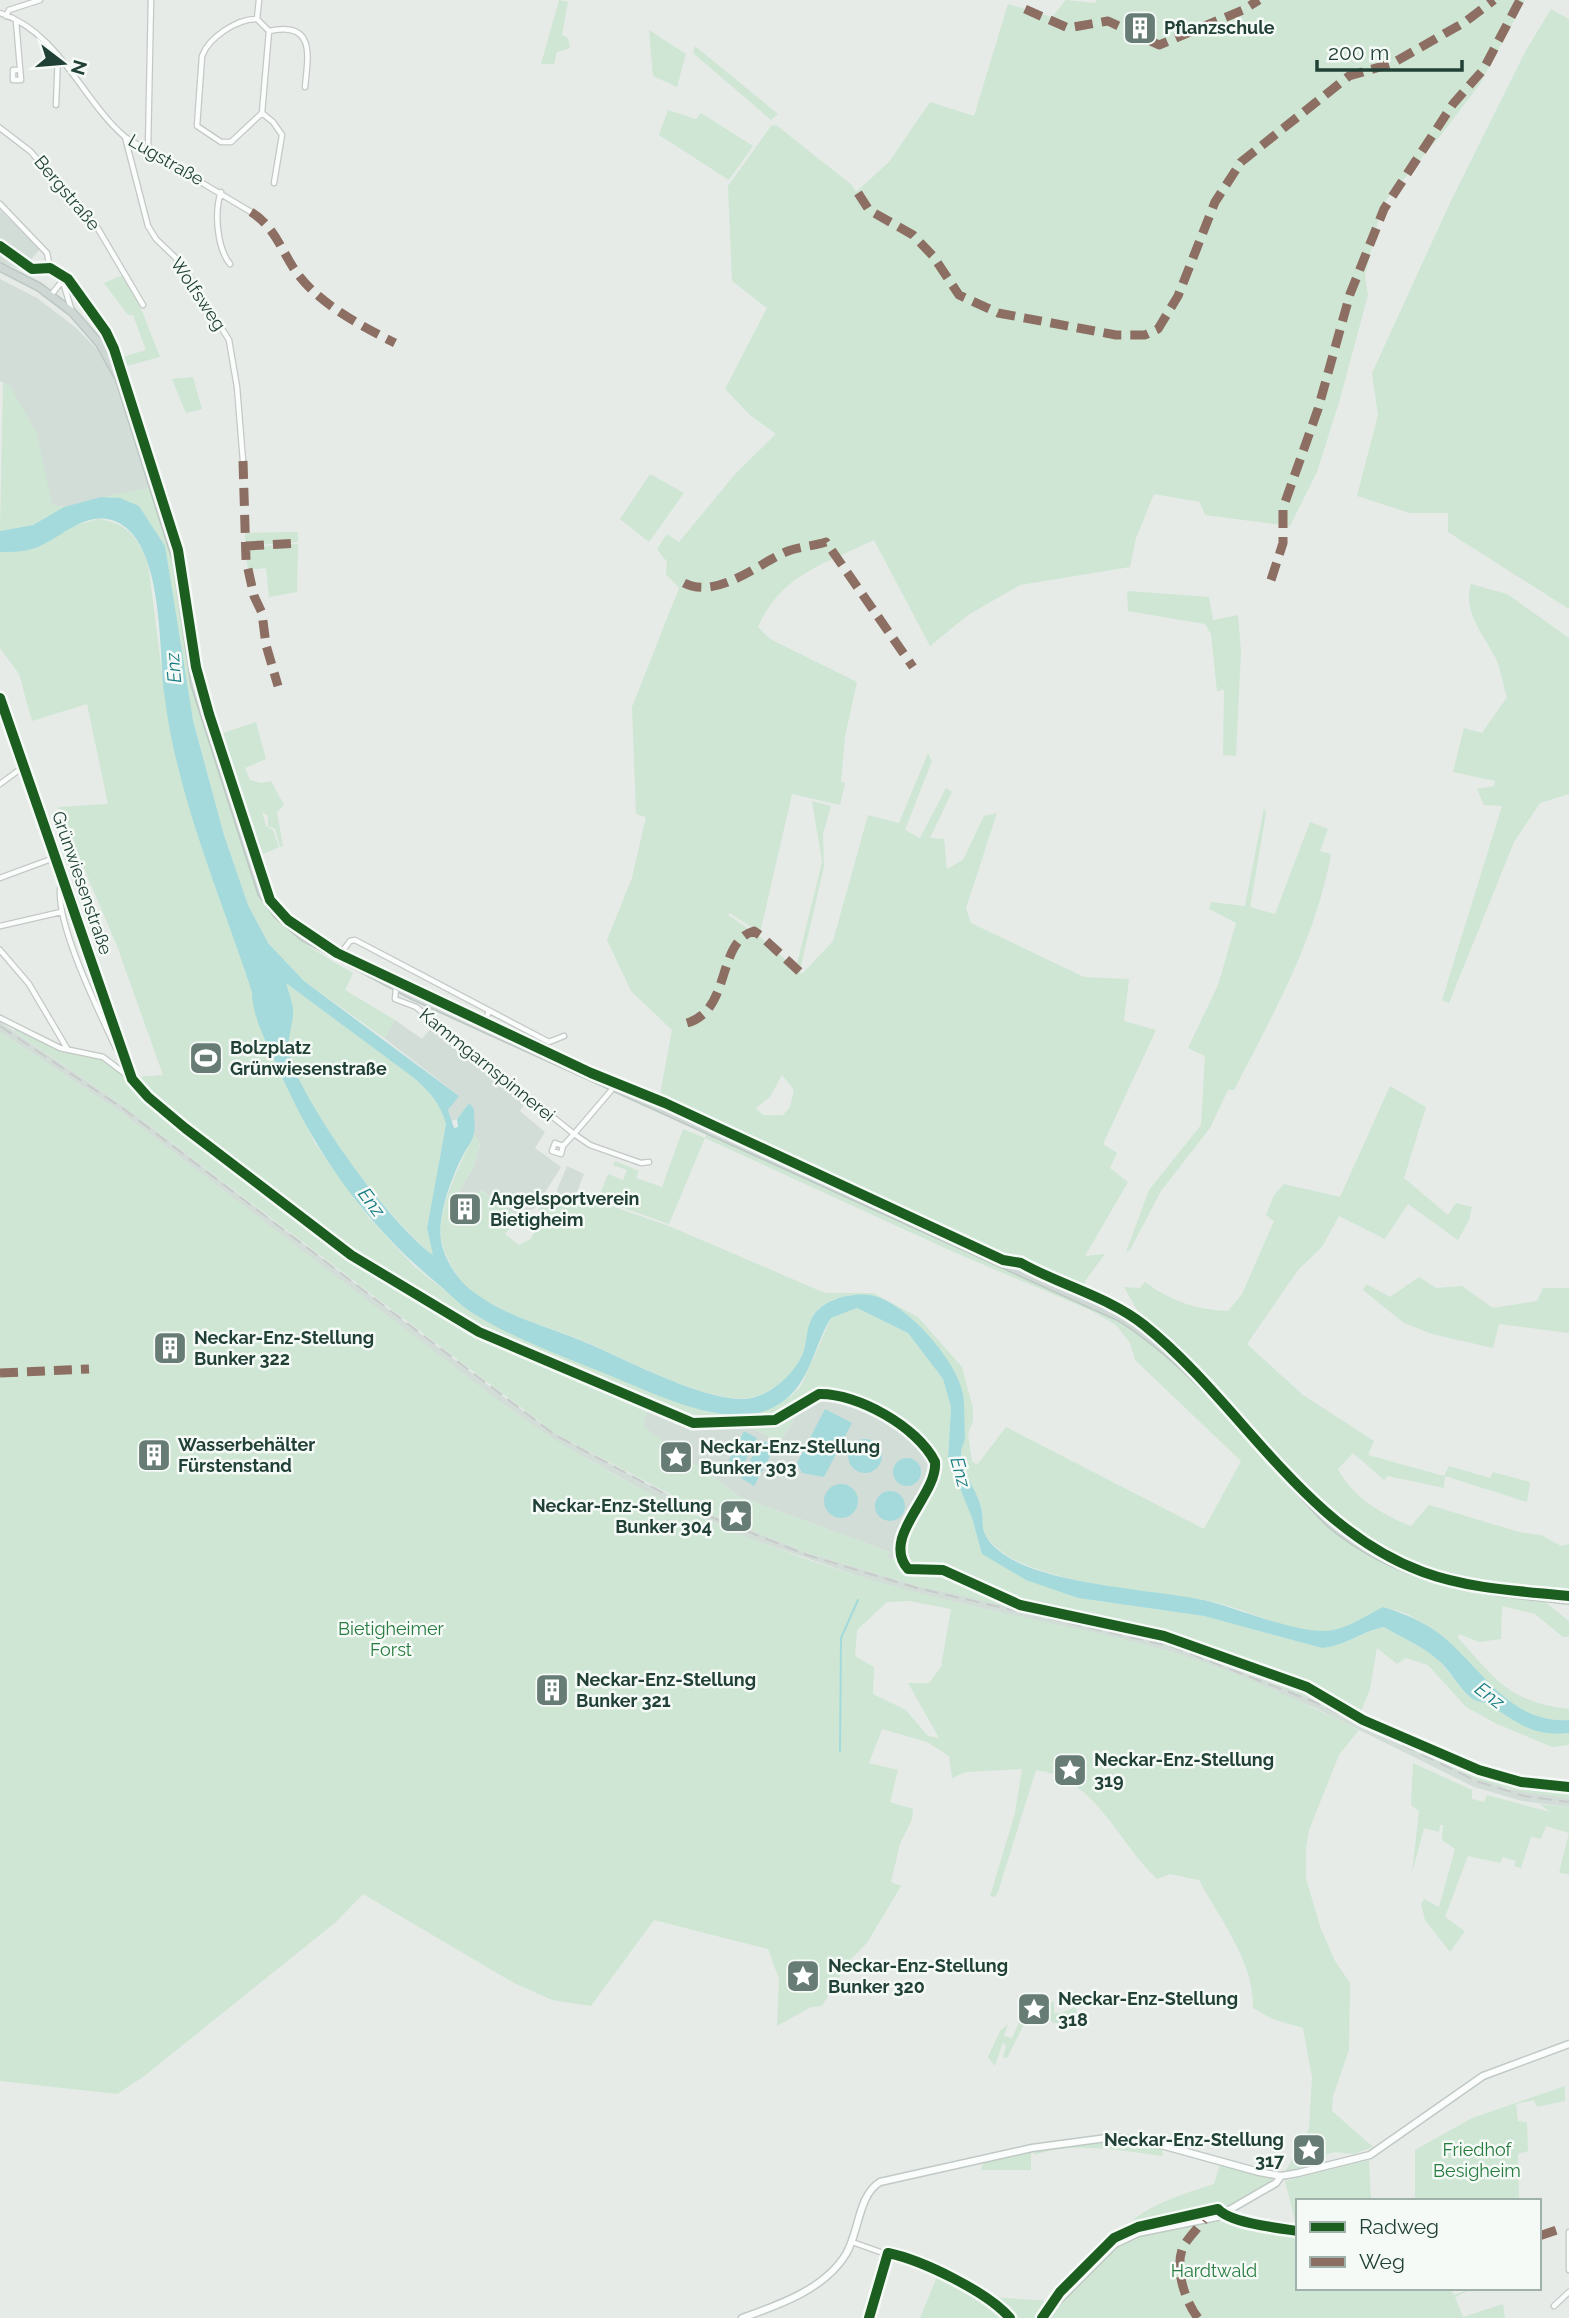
<svg xmlns="http://www.w3.org/2000/svg" width="1569" height="2318" viewBox="0 0 1569 2318" font-family="Raleway,sans-serif">
  <style>
    .built { fill: #d3ddd8 }
    .green { fill: #cee6d3; fill-rule: evenodd }
    .water { fill: #a4dadc; fill-rule: evenodd }
    .lines { fill: none; stroke-linecap: round; stroke-linejoin: round }
    .stream { stroke: #a4dadc; stroke-width: 2 }
    .street-casing { stroke: #c3c8c5; stroke-width: 7 }
    .secondary-casing { stroke: #c1c9c5; stroke-width: 9 }
    .primary-casing { stroke: #bdc7c3; stroke-width: 10 }
    .street { stroke: #fbfcfc; stroke-width: 4.5 }
    .secondary { stroke: #fbfcfc; stroke-width: 6 }
    .primary { stroke: #ced7d4; stroke-width: 7 }
    .rail { stroke: #c7ccca; stroke-width: 2; stroke-dasharray: 14 7; stroke-linecap: butt }
    .quiet { stroke: #8d6e63; stroke-width: 9; stroke-dasharray: 18 9; stroke-linecap: butt }
    .cycleway-casing { stroke: #f5faf7; stroke-width: 15 }
    .cycleway { stroke: #1b5e20; stroke-width: 10 }
    .labels { text-anchor: middle; stroke-width: 5; stroke-linejoin: round; paint-order: stroke }
    .poi-label { font-size: 18px; font-weight: bold; fill: #214136; stroke: #f5faf7; text-anchor: start }
    .street-label { font-size: 18px; fill: #214136; stroke: #f5faf7 }
    .park-label { font-size: 18px; fill: #287c40; stroke: #f5faf7 }
    .water-label { font-size: 19px; font-style: italic; fill: #167b83; stroke: #f5faf7 }
  </style>
  <rect width="100%" height="100%" fill="#e6ebe8"/>
  <path class="built" d="M0,210L40,249L22,270L0,262Z
    M0,279L37,298L75,327L97,349L112,373L149,488L64,507L52,505L10,386L0,381Z
    M395,1020L422,1039L432,1027L528,1097L520,1111L545,1132L535,1148L561,1167L535,1208L516,1215L481,1190L468,1205L454,1201L474,1166L480,1144L474,1134V1109L468,1104L457,1119L451,1121L448,1110L458,1095L384,1038Z
    M0,1022L126,1108L497,1392L556,1434L651,1486L702,1511L808,1553L918,1586L1128,1632L1219,1660L1318,1701L1462,1772L1509,1789L1569,1798V1807L1522,1801L1474,1787L1315,1708L1172,1652L916,1593L861,1577L751,1539L648,1493L552,1439L493,1397L122,1113L0,1032Z
    M567,1166L584,1174L577,1192L559,1200L557,1190Z
    M825,1397L853,1403L895,1423L914,1437L933,1463L932,1480L900,1537L892,1560L887,1557L890,1552L740,1497L643,1427L648,1407L690,1425H746L780,1442L796,1416L816,1398Z"/>
  <path class="green" d="M559,0L568,2L562,35L568,38L570,48L557,52L554,64H541Z
    M1066,0L1095,3L1097,0H1525L1480,84L1441,135L1382,205L1365,276L1368,295L1340,399L1317,472L1290,526L1205,515L1200,502L1154,494L1136,538L1130,567L1020,585L968,615L930,646L874,540C825,564 781,574 758,627L770,639L857,682L845,736L841,782L845,783L840,805L792,794L760,933L730,913L728,915L760,937L802,974L833,941L868,815L899,823L928,753L932,761L905,830L920,838L946,788L952,792L930,838L944,839L947,869L963,860L984,816L997,813L966,908L971,923L1084,977L1129,979L1124,1021L1156,1030L1103,1144L1117,1153L1110,1168L1128,1182L1085,1256L1105,1254L1085,1281V1296L658,1105L672,1030L631,991L607,940L632,878L646,817L636,814L632,707L679,588L666,574L667,562L657,549L667,534L679,542L737,472L776,434L750,415L725,389L767,308L732,281L728,186L771,126L776,125L852,185L856,192L889,162L930,102L974,116L1008,4L1052,17ZM782,1075L794,1090L790,1107L783,1115H763L756,1108L770,1097Z
    M1551,9L1569,19V609L1448,532V513H1410L1357,496L1378,415L1372,373L1450,203L1525,52Z
    M649,30L686,54L677,87L653,76Z
    M695,46L778,114L771,120L693,53Z
    M668,110L696,119L701,113L753,146L729,180L659,135Z
    M123,275L142,311L160,357L123,367L120,358L146,350L133,315H128L104,283Z
    M193,377L202,409L186,413L172,379Z
    M3,382L10,386L37,434L52,505L64,507L33,525L0,531Z
    M650,474L684,493L649,542L620,519Z
    M149,488L172,550L201,710L256,889C276,928 316,952 353,973L345,990L395,1020L384,1038L304,981L268,943L262,933L248,905L224,835L187,696L165,546L139,506L110,497H101Z
    M98,519C127,523 138,537 148,563L166,704L178,768L252,992L257,1015L288,1088L316,1145L369,1218L415,1267L475,1314L534,1343L659,1395L708,1412L780,1403L791,1396L801,1386L831,1318L857,1308L908,1333L943,1379L951,1407L948,1459L972,1518L982,1554L1078,1598L1204,1616L1322,1648C1345,1646 1361,1633 1384,1627C1402,1638 1421,1645 1438,1660C1448,1669 1461,1691 1470,1697C1473,1699 1481,1700 1485,1702C1512,1717 1536,1737 1569,1733V1745L1552,1747L1495,1723L1466,1707L1428,1665L1406,1658L1397,1664L1377,1648L1370,1689L1358,1719C1427,1749 1493,1786 1569,1788V1798L1524,1792L1477,1779L1318,1701L1174,1645L918,1586L808,1553L702,1511L556,1434L126,1108L14,1031L15,1028L59,1049L102,1058L127,1078L163,1075L117,946L58,807L108,804L87,704L32,721L19,674L0,648V552L34,549L67,528ZM827,1391C859,1400 949,1433 937,1477C928,1506 903,1524 904,1556L896,1555L892,1560L887,1557L890,1552L740,1497L643,1426L649,1407L690,1425H746L780,1442L796,1416L812,1401L808,1396Z
    M298,532V542L245,546V533Z
    M298,544L297,592L269,597L266,568L248,570L245,547Z
    M1471,584L1507,594L1569,638V794L1540,803L1514,842L1449,1003L1442,1000L1502,806L1484,805L1477,789L1494,786L1495,781L1453,772L1464,728L1482,733L1507,697C1503,685 1501,671 1496,659C1485,636 1462,612 1471,584Z
    M1127,591L1209,597L1213,620L1238,615L1241,651L1236,756L1223,755L1224,690L1217,691L1211,634L1205,624L1128,611Z
    M256,722L266,759L245,768L250,780L261,783L271,781L284,805L277,812L283,846L280,847L275,829L268,826V816L262,812L266,826L273,830L279,847L256,857L217,735Z
    M812,801L831,806L823,834L824,867L800,970L796,968L822,862Z
    M1264,808L1266,813L1250,907L1275,914L1310,822L1328,829L1320,851L1331,854C1316,939 1273,1014 1234,1090H1228L1210,1128L1161,1191L1130,1250L1126,1252L1149,1190L1201,1125L1205,1056L1188,1048L1218,985L1236,923L1209,909L1211,902L1245,906Z
    M285,982L414,1078C430,1092 440,1103 446,1124L427,1228L434,1256C387,1218 310,1115 290,1057C284,1039 287,1003 285,982Z
    M0,1032L122,1113L511,1410C633,1496 771,1554 915,1592C999,1615 1085,1627 1169,1651C1235,1670 1298,1700 1359,1730L1339,1755L1309,1830L1306,1848V1879L1321,1929L1335,1961L1350,1983L1349,2050L1333,2096L1332,2111L1373,2147L1354,2154L1335,2152L1321,2156L1307,2169L1285,2172L1309,2129L1312,2077L1303,2028L1272,2019L1253,2008C1255,1963 1219,1918 1199,1880L1170,1874L1157,1879C1118,1843 1095,1777 1036,1770L998,1892L995,1897L990,1896L1015,1813L1022,1769L966,1772L952,1778L949,1756L927,1742L882,1729L869,1763L898,1770L890,1802L913,1809L912,1819L900,1844L891,1882L901,1886L867,1943L850,1960L822,2006L811,2007L777,2026L779,1979L768,1949L654,1920L591,2006L552,2000L514,1983L363,1894L336,1922L143,2077L117,2094L0,2081ZM909,1601L951,1609L941,1667L929,1683H908L939,1738L928,1736L906,1710L873,1694L874,1667L855,1656L857,1630L887,1602Z
    M1390,1086L1426,1107L1404,1178L1448,1215L1456,1203L1472,1207L1469,1220L1458,1240L1408,1204L1385,1239L1339,1216L1322,1247L1298,1270L1247,1344L1303,1395L1374,1441L1368,1455L1444,1476L1449,1466L1490,1478L1493,1472L1530,1482L1527,1502L1445,1476L1444,1488L1388,1476L1384,1480L1353,1453L1338,1469C1353,1498 1383,1515 1411,1526L1429,1505L1519,1532L1541,1535L1561,1546L1569,1544V1594L1462,1581L1423,1569L1384,1552L1340,1524L1205,1380L1144,1322L1124,1287L1140,1288L1145,1282C1170,1301 1197,1310 1228,1311L1242,1294L1274,1221L1266,1215L1274,1195L1284,1184L1340,1197Z
    M683,1129L705,1138L669,1224L598,1199L608,1174L623,1180L627,1170L613,1165L615,1161L639,1171L636,1178L662,1187Z
    M708,1132L1094,1306L1152,1344L1191,1379L1309,1509L1336,1533L1367,1553L1428,1582L1472,1593L1545,1602L1569,1621V1637H1563L1535,1614L1502,1606L1501,1639L1479,1642L1459,1634L1458,1638C1498,1681 1507,1701 1569,1709V1720C1499,1725 1464,1642 1409,1615C1401,1611 1391,1609 1383,1607C1366,1616 1347,1630 1327,1631C1287,1634 1248,1608 1209,1601C1157,1592 1012,1583 986,1535C981,1528 984,1517 982,1509C977,1491 965,1476 961,1458C957,1440 965,1417 963,1397C959,1364 909,1306 877,1297C856,1291 820,1297 811,1320C807,1330 807,1342 803,1353C795,1373 775,1391 754,1397C714,1408 620,1356 581,1340C545,1325 507,1317 475,1294C461,1284 450,1266 444,1250C431,1216 461,1164 474,1134L480,1143L474,1166L454,1200L468,1205L480,1190L516,1215L515,1222L505,1234L519,1245L531,1239L542,1216L538,1210L553,1191L552,1199L558,1205L583,1196L669,1226L825,1293H873L918,1317L962,1367L973,1408V1421L968,1434L972,1461L977,1465L1006,1427L1204,1529L1241,1461L1135,1360L1130,1343L1116,1325L1092,1311L949,1250L705,1138Z
    M1419,1277L1436,1288L1462,1286L1493,1308L1537,1301L1543,1288H1569V1333L1499,1324L1493,1348L1432,1334L1404,1323L1363,1290L1366,1284L1390,1297Z
    M1413,1763L1472,1790V1799L1484,1802L1487,1795L1550,1812L1539,1804L1569,1807V1874L1559,1873L1569,1833L1546,1826L1541,1839L1531,1837L1521,1868L1514,1866L1516,1861L1503,1857L1500,1863L1468,1856L1445,1917L1465,1931L1450,1952L1425,1920L1421,1904L1424,1899L1439,1907L1455,1849L1442,1840L1443,1825H1440L1439,1832L1424,1828L1412,1873L1419,1811L1411,1805Z
    M1029,1999L1054,2002V2013H1061L1075,2007L1077,2011L1074,2023H1053L1043,2014L1029,2015L1007,2058L1003,2057L1006,2046L1003,2042L995,2066L988,2057L1000,2031L1008,2024L1004,2036L1012,2038Z
    M1565,2086V2101L1537,2107L1534,2100L1516,2104L1518,2121L1527,2122L1528,2151L1518,2154L1519,2201H1415V2150L1472,2118Z
    M1110,2139L1162,2147L1163,2156C1122,2151 1075,2141 1035,2155V2150Z
    M1031,2151V2170H981L984,2160Z
    M1369,2160L1371,2201H1298L1296,2225L1285,2181Z
    M1220,2164L1271,2176L1273,2181L1222,2212L1218,2208L1126,2231C1133,2208 1193,2191 1214,2184Z
    M1219,2221L1298,2234V2288H1450L1454,2295L1474,2288L1455,2297L1463,2317L1503,2304L1505,2318H1051C1067,2292 1104,2250 1133,2238C1158,2227 1191,2224 1219,2221Z
    M937,2277L999,2309L1008,2318H920Z
    M990,2297L1051,2301L1043,2318H1012Z"/>
  <path class="water" d="M101,497L120,498L139,506L165,546L193,720L224,835L248,905L268,943L304,981L459,1096L448,1110L454,1128L458,1127L457,1119L469,1103L474,1109C474,1118 476,1129 473,1137C471,1143 466,1149 463,1155C451,1179 434,1222 443,1249C448,1265 461,1284 475,1293C507,1317 546,1326 582,1341C622,1357 710,1406 752,1398C773,1393 795,1373 803,1353C807,1343 806,1330 811,1320C820,1298 858,1290 878,1297C910,1308 957,1361 963,1394C965,1407 964,1423 965,1436C965,1443 960,1448 961,1456C962,1473 977,1490 981,1507C984,1516 981,1527 985,1534C1010,1587 1161,1588 1212,1602C1244,1611 1294,1632 1326,1631C1346,1630 1365,1616 1383,1607C1403,1613 1420,1620 1437,1632C1479,1663 1507,1724 1569,1720V1733C1533,1737 1518,1723 1490,1705C1483,1701 1475,1702 1470,1697C1458,1687 1451,1671 1438,1660C1421,1645 1402,1638 1384,1627C1361,1632 1345,1646 1322,1648L1204,1616L1078,1598L1026,1580L982,1554L972,1518L948,1459L951,1407L943,1379L908,1333L857,1308L831,1318C811,1350 811,1389 772,1408C730,1428 669,1400 630,1384C579,1362 523,1344 476,1315C462,1307 451,1295 439,1285C372,1230 320,1161 284,1081C273,1054 252,1021 252,992C220,894 176,795 164,692C159,648 163,546 119,523C87,506 59,541 32,549C21,552 10,552 0,552V531L33,525L64,507ZM286,983L414,1078C430,1092 440,1103 446,1124L427,1228L433,1255C390,1224 306,1108 290,1057C285,1041 294,1025 293,1009C292,1000 288,991 286,983Z
    M825,1409L852,1423L824,1477L802,1473L797,1463Z
    M744,1431L757,1438L737,1477L724,1470Z
    M848 1456a17 17 0 1 1 34 0a17 17 0 1 1-34 0Z
    M761,1440L775,1447L754,1486L741,1478Z
    M893 1472a14 14 0 1 1 28 0a14 14 0 1 1-28 0Z
    M824 1501a17 17 0 1 1 34 0a17 17 0 1 1-34 0Z
    M875 1506a15 15 0 1 1 30 0a15 15 0 1 1-30 0Z"/>
  <g class="lines">
    <path class="stream" d="M840,1751L841,1638L858,1600"/>
    <g class="street-casing">
      <path id="street" d="M0,13C60,33 81,99 125,137L251,212
        M6,16L9,10L40,0
        M257,19C237,19 209,37 202,56L197,126L221,142H231L262,113L269,31L257,19L259,0
        M16,21L21,80H13V70H20
        M269,31C316,21 308,56 305,87
        M56,105L58,55
        M262,113L273,122L282,135L274,183
        M0,128L30,151L94,222L143,305
        M125,137L148,226L156,239L181,263L229,340L237,387L243,461
        M148,148L151,0
        M221,192C214,212 217,248 230,264
        M0,204L47,253L50,268
        M0,246L32,269L50,268
        M50,268L61,275L72,312
        M63,279C80,281 111,341 117,358
        M51,295L63,280
        M0,698L132,1079
        M0,784L23,767
        M0,878L54,858
        M62,881C49,912 101,1016 116,1048L121,1050
        M0,926L61,912
        M0,950L29,984L68,1050
        M338,957L350,941L355,940L549,1042L564,1036
        M396,988L395,999L416,1007L574,1134L563,1146L561,1154L552,1151L555,1143L563,1146
        M0,1018L60,1048L103,1057L132,1079
        M483,1027L489,1011
        M614,1087L574,1134L590,1145L641,1163L649,1162
        M1569,2232V2270
        M852,2242L940,2273
        M1554,2306L1569,2292"/>
    </g>
    <g class="secondary-casing">
      <path id="secondary" d="M742,2318C779,2305 825,2289 846,2254C859,2233 858,2195 880,2182L1032,2148L1114,2137L1154,2143L1259,2172L1281,2176L1298,2173L1370,2155L1483,2076L1569,2044
        M1046,2318L1056,2303L1115,2244L1138,2233L1217,2217L1276,2183L1281,2176"/>
    </g>
    <g class="primary-casing">
      <path id="primary" d="M0,267L39,287L72,312L100,344L119,378L177,561L195,684L262,893L278,915L304,937L414,996L1120,1317C1201,1367 1263,1457 1331,1524C1404,1584 1479,1590 1569,1600"/>
    </g>
    <use href="#street" class="street"/>
    <use href="#secondary" class="secondary"/>
    <use href="#primary" class="primary"/>
    <path class="rail" d="M0,1026L125,1110L555,1435L701,1513L807,1555L917,1588L1173,1647L1317,1703L1476,1781L1524,1796L1569,1802"/>
    <path class="quiet" d="M1025,9L1068,28L1108,21L1159,45L1243,10L1259,0
      M858,193L869,210L913,235L933,256L959,295L998,313L1116,335H1145L1158,329L1178,296L1215,202L1241,162L1349,76L1393,63L1465,22L1494,0
      M251,212C277,228 283,256 300,277C323,306 363,327 395,343
      M243,461L246,560L254,596L262,613L266,645L278,686
      M246,546L299,543
      M1271,580L1283,543V508L1318,409L1350,294L1384,209L1453,104L1483,70L1520,0
      M684,583C717,600 759,563 788,551C799,547 814,546 826,542L913,667
      M687,1023C732,1010 716,942 754,931L761,936L802,974
      M0,1373L89,1369
      M1539,2236L1560,2229
      M1198,2318C1185,2301 1174,2268 1183,2247C1188,2238 1198,2228 1204,2220"/>
    <g class="cycleway-casing">
      <path id="cycleway" d="M0,246L32,269L50,268L68,279L106,332L114,349L178,550L196,667L209,714L270,900L288,920L337,953L591,1073L665,1103L1003,1260L1021,1263C1060,1285 1109,1297 1144,1325C1240,1402 1303,1528 1423,1572C1469,1589 1521,1591 1569,1596
        M0,698L132,1079L148,1097L185,1128L351,1255L479,1332L693,1423L775,1420L819,1394C857,1393 918,1427 935,1462C938,1495 880,1537 908,1569L943,1570L1020,1605L1164,1636L1307,1687L1363,1720L1479,1770L1521,1782L1569,1787
        M869,2318L888,2253C922,2260 988,2292 1010,2318
        M1042,2318L1060,2292L1114,2238L1138,2227L1218,2209C1230,2223 1278,2228 1298,2231"/>
    </g>
    <use href="#cycleway" class="cycleway"/>
  </g>
  <defs>
    <g id="building-square" transform="scale(1.75)"><rect x="-9" y="-9" width="18" height="18" rx="4" fill="#667c74" stroke="#f5faf7"/><path d="M-4-6H4V6H1V3H-1V6H-4ZM-2.5-4.3h1.7v1.8h-1.7ZM.8-4.3h1.7v1.8H.8ZM-2.5-1h1.7V.8h-1.7ZM.8-1h1.7V.8H.8Z" fill="#fff"/></g>
    <g id="stadium-square" transform="scale(1.75)"><rect x="-9" y="-9" width="18" height="18" rx="4" fill="#667c74" stroke="#f5faf7"/><path d="M0-5a6.5 5 0 1 0 0 10a6.5 5 0 1 0 0-10ZM-3.5-1.8h7v3.6h-7Z" fill="#fff"/></g>
    <g id="sight-square" transform="scale(1.75)"><rect x="-9" y="-9" width="18" height="18" rx="4" fill="#667c74" stroke="#f5faf7"/><path d="M0-6L1.8-2.2L6-1.7L2.9 1.2L3.7 5.4L0 3.3L-3.7 5.4L-2.9 1.2L-6-1.7L-1.8-2.2Z" fill="#fff"/></g>
  </defs>
  <g fill-rule="evenodd">
    <use href="#building-square" x="1140" y="28"/>
    <use href="#stadium-square" x="206" y="1058"/>
    <use href="#building-square" x="465" y="1209"/>
    <use href="#building-square" x="170" y="1348"/>
    <use href="#building-square" x="154" y="1455"/>
    <use href="#sight-square" x="676" y="1457"/>
    <use href="#sight-square" x="736" y="1516"/>
    <use href="#building-square" x="552" y="1690"/>
    <use href="#sight-square" x="1070" y="1770"/>
    <use href="#sight-square" x="803" y="1976"/>
    <use href="#sight-square" x="1034" y="2009"/>
    <use href="#sight-square" x="1309" y="2150"/>
  </g>
  <g class="labels">
    <g class="poi-label">
      <text x="1164" y="34">Pflanzschule</text>
      <text x="230" y="1054">Bolzplatz<tspan x="230" dy="21">Grünwiesenstraße</tspan></text>
      <text x="490" y="1205">Angelsportverein<tspan x="490" dy="21">Bietigheim</tspan></text>
      <text x="194" y="1344">Neckar-Enz-Stellung<tspan x="194" dy="21">Bunker 322</tspan></text>
      <text x="178" y="1451">Wasserbehälter<tspan x="178" dy="21">Fürstenstand</tspan></text>
      <text x="700" y="1453">Neckar-Enz-Stellung<tspan x="700" dy="21">Bunker 303</tspan></text>
      <text x="712" y="1512" text-anchor="end">Neckar-Enz-Stellung<tspan x="712" dy="21">Bunker 304</tspan></text>
      <text x="576" y="1686">Neckar-Enz-Stellung<tspan x="576" dy="21">Bunker 321</tspan></text>
      <text x="1094" y="1766">Neckar-Enz-Stellung<tspan x="1094" dy="21">319</tspan></text>
      <text x="828" y="1972">Neckar-Enz-Stellung<tspan x="828" dy="21">Bunker 320</tspan></text>
      <text x="1058" y="2005">Neckar-Enz-Stellung<tspan x="1058" dy="21">318</tspan></text>
      <text x="1284" y="2146" text-anchor="end">Neckar-Enz-Stellung<tspan x="1284" dy="21">317</tspan></text>
    </g>
    <g class="street-label">
      <text transform="translate(166 160) rotate(30)" y="6">Lugstraße</text>
      <text transform="translate(67 193) rotate(50)" y="6">Bergstraße</text>
      <text transform="translate(198 294) rotate(56)" y="6">Wolfsweg</text>
      <text transform="translate(82 883) rotate(71)" y="6">Grünwiesenstraße</text>
      <text transform="translate(487 1065) rotate(39)" y="6">Kammgarnspinnerei</text>
    </g>
    <g class="park-label">
      <text x="391" y="1635">Bietigheimer<tspan x="391" dy="21">Forst</tspan></text>
      <text x="1477" y="2156">Friedhof<tspan x="1477" dy="21">Besigheim</tspan></text>
      <text x="1214" y="2277">Hardtwald</text>
    </g>
    <g class="water-label">
      <text transform="translate(173 668) rotate(-95)" y="7">Enz</text>
      <text transform="translate(372 1202) rotate(53)" y="7">Enz</text>
      <text transform="translate(961 1472) rotate(75)" y="7">Enz</text>
      <text transform="translate(1490 1695) rotate(37)" y="7">Enz</text>
    </g>
  </g>
  <rect x="1296" y="2199" width="245" height="91" fill="#f5faf7" stroke="#a0b0aa" stroke-width="2"/>
  <rect x="1310" y="2222" width="35" height="10" fill="#1b5e20" stroke="#a0b0aa" stroke-width="2"/>
  <text x="1359" y="2234" font-size="21" fill="#214136">Radweg</text>
  <rect x="1310" y="2257" width="35" height="10" fill="#8d6e63" stroke="#a0b0aa" stroke-width="2"/>
  <text x="1359" y="2269" font-size="21" fill="#214136">Weg</text>
  <g transform="translate(63 63) rotate(106)" stroke="#f5faf7" stroke-width="5" paint-order="stroke">
  <path d="M0-5L12 26L0 18L-12 26Z" fill="#214136"/>
  <text y="-10" font-size="19" font-weight="bold" text-anchor="middle" fill="#214136">N</text>
  </g>
  <path d="M1317 60v10h145v-10" fill="none" stroke="#214136" stroke-width="3.5"/>
  <text x="1328" y="60" font-size="21" fill="#214136" stroke="#f5faf7" stroke-width="5" paint-order="stroke">200 m</text>
</svg>
